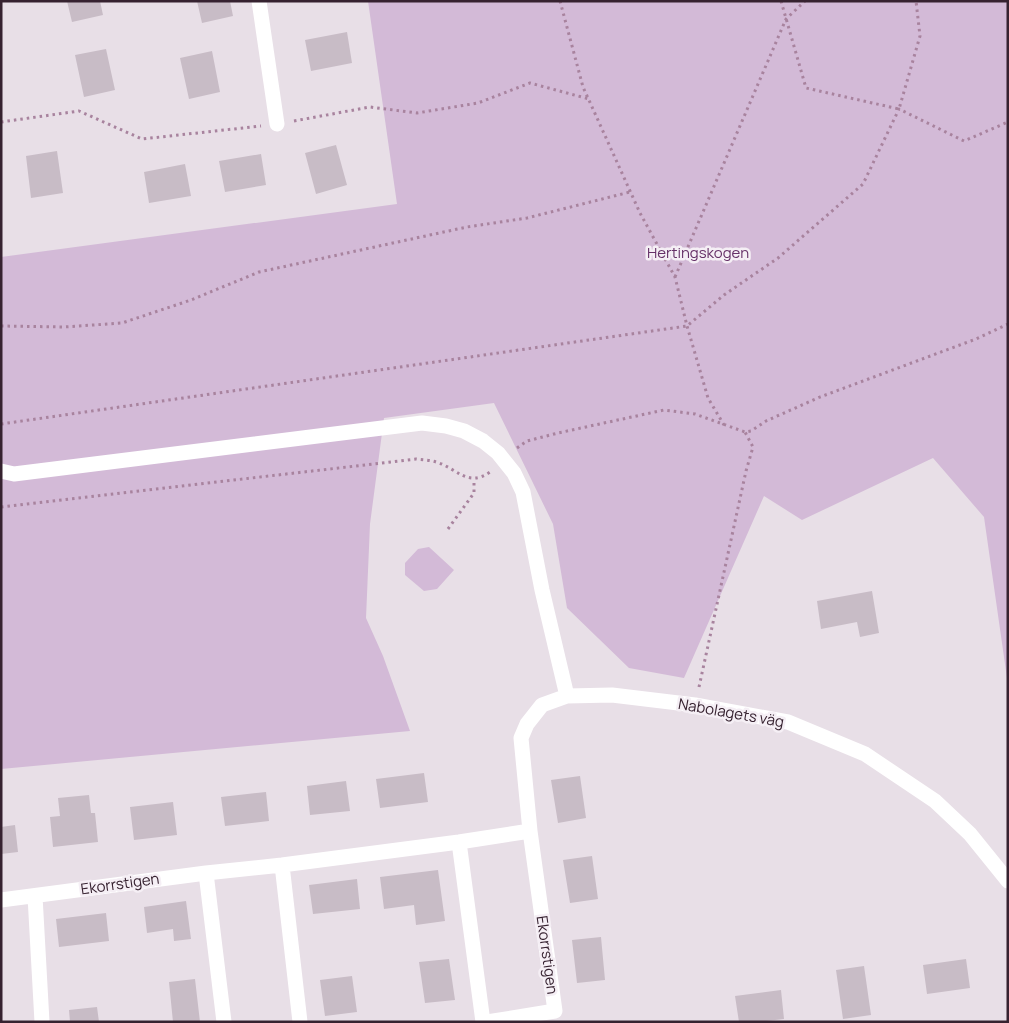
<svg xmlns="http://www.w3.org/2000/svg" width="1009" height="1023" viewBox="0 0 1009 1023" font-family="Manrope,sans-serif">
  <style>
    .green { fill: #d3bad7 }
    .building { fill: #c8bcc6 }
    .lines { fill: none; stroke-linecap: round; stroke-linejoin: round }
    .path { stroke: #a8839e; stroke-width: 3; stroke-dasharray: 2.5 4; stroke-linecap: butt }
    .minor { stroke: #fff; stroke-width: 15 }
    .labels { text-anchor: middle; stroke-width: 5; stroke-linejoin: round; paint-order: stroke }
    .park-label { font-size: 15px; fill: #663168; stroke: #f5eff5 }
    .street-label { font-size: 15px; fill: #362230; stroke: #f5eff5 }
  </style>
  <rect width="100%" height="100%" fill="#e8dfe7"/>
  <path class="green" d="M368,1H1008V685L984,517L933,458L802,520L764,496L684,678L629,668L567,608L553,524L494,403L384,418L370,524L366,618L383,656L410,731L1,769V257L397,204Z
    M429,547L454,570L437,589L424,591L405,575V563L418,549Z"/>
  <path class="building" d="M67,1H100L103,15L72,22Z
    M197,1H230L233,16L202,23Z
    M347,32L352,63L311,71L305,40Z
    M106,49L115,90L84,97L75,55Z
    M212,51L220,92L189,99L180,58Z
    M336,145L347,185L316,194L305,153Z
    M57,151L63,193L31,198L26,156Z
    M261,154L266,185L225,192L219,161Z
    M185,164L191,196L149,203L144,172Z
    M872,591L879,633L860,637L857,622L821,629L817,601Z
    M424,773L428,802L380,808L376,779Z
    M580,776L586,818L558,823L551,780Z
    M346,781L350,811L310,815L307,786Z
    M266,792L269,821L225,826L221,797Z
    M89,795L91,813H95L98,842L53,847L50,817L60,816L58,798Z
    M173,802L177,835L134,840L130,807Z
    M15,825L18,852L1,854V827Z
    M592,856L598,899L570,903L563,860Z
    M438,870L445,921L416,925L414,905L384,909L380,877Z
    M357,879L360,909L313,914L309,885Z
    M186,901L191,939L174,941L173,929L147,933L144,907Z
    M106,913L109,941L59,947L56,919Z
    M601,937L605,980L577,983L572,940Z
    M449,959L455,1000L425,1003L419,962Z
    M966,959L970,988L927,994L923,965Z
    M864,966L871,1015L843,1019L836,970Z
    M352,976L357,1012L325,1016L320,980Z
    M195,979L200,1022H173L169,982Z
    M781,990L784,1019L758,1022H739L735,996Z
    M97,1007L99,1022H70L69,1010Z"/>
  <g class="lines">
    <path class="path" d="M560,1L583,87L640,213L675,277L687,326L708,398L724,425
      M781,1L806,88L899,109L920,36L916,1
      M294,121L370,107L417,113L478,103L530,83L589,99
      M1,122L79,111L142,139L261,126
      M675,277L786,19L805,1
      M1,326L64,327L122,323L191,300L259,272L467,227L527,218L630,192
      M1,424L687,326L724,295L778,258L863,184L899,109L964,141L1008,122
      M517,448L527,441L558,433L664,410L695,414L745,432L751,431L766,421L820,397L976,339L1008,324
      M1,507L416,459C423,460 430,460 436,462C457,468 467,488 490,472
      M448,529L474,493V479
      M699,687L746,471L753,447L745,432"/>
    <path class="minor" d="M259,1L277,124
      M1,471L14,474L422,423L446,426L464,431L483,441L498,453L514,473L523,492L542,590L567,696L612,695L695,705L788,722L865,754L935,801L970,834L1008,881
      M459,842L483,1022
      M282,865L300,1022
      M206,873L224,1022
      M35,896L42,1022
      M1,900L206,873L282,865L459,842L530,831L521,738L527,724L542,705L567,696
      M487,1022L555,1011L530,831"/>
  </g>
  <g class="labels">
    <g class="park-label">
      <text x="698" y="258">Hertingskogen</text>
    </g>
    <g class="street-label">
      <text transform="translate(731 713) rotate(10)" y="5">Nabolagets väg</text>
      <text transform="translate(120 884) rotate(-8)" y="5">Ekorrstigen</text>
      <text transform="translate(547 955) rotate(82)" y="5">Ekorrstigen</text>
    </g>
  </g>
  <rect width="1009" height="1023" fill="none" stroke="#362230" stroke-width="5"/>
</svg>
